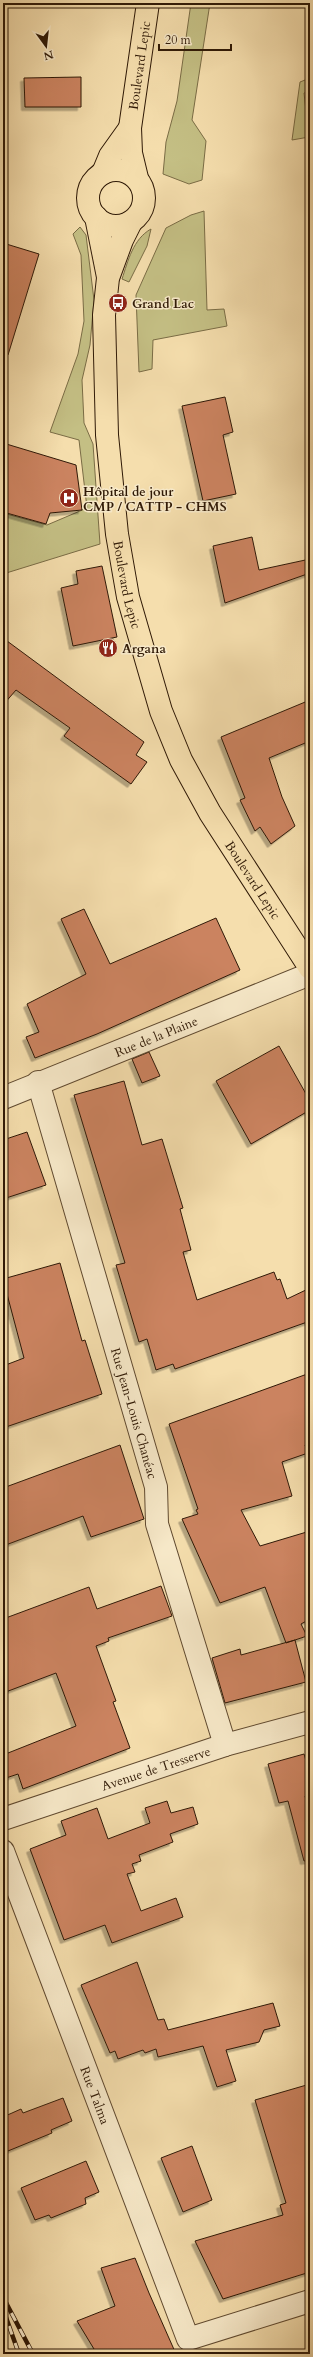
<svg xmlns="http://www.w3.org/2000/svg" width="313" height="2357" viewBox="0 0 313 2357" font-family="Cardo,serif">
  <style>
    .green { fill: #c4bf84; stroke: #7a6c45 }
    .building { fill: #cb8361; stroke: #2f1906; filter: url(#shadow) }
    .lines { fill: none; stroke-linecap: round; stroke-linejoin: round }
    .minor-casing { stroke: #604a30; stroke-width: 24 }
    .major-casing { stroke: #2f1906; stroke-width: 24 }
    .minor { stroke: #f8eaca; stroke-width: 22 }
    .major { stroke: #f5dead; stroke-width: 22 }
    .rail-casing { stroke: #2f1906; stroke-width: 4.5 }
    .rail { stroke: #f8eaca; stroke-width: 3; stroke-dasharray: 9; stroke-linecap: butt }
    .labels { text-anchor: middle; stroke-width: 3; stroke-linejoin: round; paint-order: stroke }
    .street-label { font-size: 13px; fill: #2f1906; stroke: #f8eaca }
    .poi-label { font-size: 13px; font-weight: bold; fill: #2f1906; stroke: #f8eaca; text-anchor: start }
  </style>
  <defs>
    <filter id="shadow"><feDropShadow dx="-3.5" dy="3.5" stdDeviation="0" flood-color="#0004"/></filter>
  </defs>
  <rect width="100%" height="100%" fill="#f5dead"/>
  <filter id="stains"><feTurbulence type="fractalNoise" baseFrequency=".005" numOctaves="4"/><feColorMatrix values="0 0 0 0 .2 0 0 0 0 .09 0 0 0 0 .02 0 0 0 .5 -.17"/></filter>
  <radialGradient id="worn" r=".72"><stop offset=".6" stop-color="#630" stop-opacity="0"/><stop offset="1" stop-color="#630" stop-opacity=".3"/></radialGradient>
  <path class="green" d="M191,3H210L192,120L206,141L202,180L189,184L163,174L166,142L177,101Z
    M310,78V92L304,93L309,137L292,140L300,82Z
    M204,211L207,310L224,309L227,326L153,340L152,369L139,372L136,295L166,228L191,215Z
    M80,227L86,235L94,300L90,345L82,380L84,423L93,444L100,544L3,574V513L47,525L87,508L79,440L50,432L78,354L84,321L81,255L73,234Z
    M151,229L147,246L129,282L122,279C128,261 133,239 151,229Z"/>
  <path class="building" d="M81,77V107H25L24,78Z
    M3,243L39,254L8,355L3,354Z
    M225,397L233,432L223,435L236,494L203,501L182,406Z
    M3,443L76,465L82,510L50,513L46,524L3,512Z
    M252,537L259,570L310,559V573L225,603L213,546Z
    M102,566L117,637L73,646L61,588L78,584L76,571Z
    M3,638L144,742L136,755L147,762L131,784L64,736L70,728L16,690L3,705Z
    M310,700V741L269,758L282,797L295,826L271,844L260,827L255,831L240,800L245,798L221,737Z
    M84,909L110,964L216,918L240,970L97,1034L35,1058L26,1037L39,1032L27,1004L86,974L61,919Z
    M279,1046L310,1101V1110L251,1144L216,1081Z
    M149,1052L160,1076L142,1083L132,1059Z
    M124,1081L142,1145L162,1139L183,1208L180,1209L191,1250L183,1252L197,1300L274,1272L277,1280L280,1279L287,1299L310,1288V1321L175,1369L173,1364L156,1370L147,1339L139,1342L116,1265L125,1263L74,1095Z
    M27,1132L46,1185L3,1199V1140Z
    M60,1263L82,1341L85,1340L102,1394L3,1428V1366L24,1358L3,1279Z
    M310,1373V1443L305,1445L308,1453L282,1462L292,1496L241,1510L260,1546L310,1531V1619L301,1624L307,1636L286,1643L265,1587L220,1603L182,1519L198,1514L196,1510L198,1509L169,1424Z
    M120,1445L144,1519L91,1537L83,1516L3,1546V1488Z
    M161,1586L172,1616L108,1638L109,1641L96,1646L116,1701L113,1702L130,1748L23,1789L18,1774L3,1779V1755L76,1726L56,1673L3,1693V1619L89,1587L97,1609Z
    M295,1640L306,1682L225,1703L212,1658L240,1649L241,1655Z
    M304,1754L310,1774V1794L305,1796L310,1814V1860L304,1861L288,1801L279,1803L268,1764Z
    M167,1801L171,1813L193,1807L198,1824L170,1834L173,1842L139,1855L141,1861L132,1864L135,1872L127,1874L141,1911L176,1898L183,1917L112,1943L105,1925L64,1940L30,1849L66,1835L61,1821L97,1808L108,1839L150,1823L145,1808Z
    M137,1962L158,2020L164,2019L168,2030L273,2003L280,2026L264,2030L259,2042L226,2050L236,2081L217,2087L203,2046L158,2057L156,2049L145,2053L143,2050L118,2059L115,2051L110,2053L81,1985Z
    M310,2084V2272L223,2299L195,2241L283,2215L280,2205L286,2203L255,2100Z
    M63,2098L72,2121L51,2130L52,2133L3,2153V2117L21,2109L23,2113Z
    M192,2146L212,2200L183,2212L161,2158Z
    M86,2161L99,2192L85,2198L86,2204L51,2218L49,2215L35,2220L21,2188Z
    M135,2258L149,2293L176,2354H97L77,2321L115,2306L101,2268Z"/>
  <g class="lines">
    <g class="minor-casing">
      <g id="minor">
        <path id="s1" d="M38,1082L156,1487L157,1524L225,1745"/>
        <path id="s2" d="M3,1098L310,974"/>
        <path id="s3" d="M3,1819L225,1745L310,1722"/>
        <path id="s4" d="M3,1851L188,2339L310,2301"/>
      </g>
    </g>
    <g class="major-casing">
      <g id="major">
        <circle cx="116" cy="198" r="28"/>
        <path d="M103,173L110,156L130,128"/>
        <path id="s5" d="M137,178L131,153L130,128L148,3"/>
        <path d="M96,217L108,277"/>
        <path id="s6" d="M131,222L122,240L108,278L104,315L107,435L117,534L128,597L161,711L181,760L210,813L310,968"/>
      </g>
    </g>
    <use href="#minor" class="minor"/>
    <use href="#major" class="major"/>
    <g class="rail-casing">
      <path id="rail" d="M3,2297L33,2354
        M3,2309L19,2354"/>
    </g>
    <use href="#rail" class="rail"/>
  </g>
  <defs>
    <g id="bus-disc" transform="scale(1)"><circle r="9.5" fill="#8f2418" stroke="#f8eaca"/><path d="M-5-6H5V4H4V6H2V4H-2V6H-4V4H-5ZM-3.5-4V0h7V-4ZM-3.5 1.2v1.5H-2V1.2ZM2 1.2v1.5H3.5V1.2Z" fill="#fff"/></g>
    <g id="hospital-disc" transform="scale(1)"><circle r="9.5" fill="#8f2418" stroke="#f8eaca"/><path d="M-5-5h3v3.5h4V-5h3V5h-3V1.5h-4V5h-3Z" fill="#fff"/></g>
    <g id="restaurant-disc" transform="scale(1)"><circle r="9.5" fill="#8f2418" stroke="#f8eaca"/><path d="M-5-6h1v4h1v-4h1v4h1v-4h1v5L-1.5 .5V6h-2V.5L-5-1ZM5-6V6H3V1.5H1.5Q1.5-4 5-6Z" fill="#fff"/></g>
  </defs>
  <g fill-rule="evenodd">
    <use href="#bus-disc" x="118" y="303"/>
    <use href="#hospital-disc" x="69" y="498"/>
    <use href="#restaurant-disc" x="108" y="648"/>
  </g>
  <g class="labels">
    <g class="street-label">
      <text dy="5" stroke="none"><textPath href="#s5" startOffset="114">Boulevard Lepic</textPath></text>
      <text dy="5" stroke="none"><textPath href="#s6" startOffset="369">Boulevard Lepic</textPath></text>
      <text dy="5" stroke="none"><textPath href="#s6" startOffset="693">Boulevard Lepic</textPath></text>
      <text dy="5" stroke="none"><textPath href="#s2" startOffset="165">Rue de la Plaine</textPath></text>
      <text dy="5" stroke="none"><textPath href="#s1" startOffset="345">Rue Jean-Louis Chanéac</textPath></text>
      <text dy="5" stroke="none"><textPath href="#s3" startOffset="161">Avenue de Tresserve</textPath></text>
      <text dy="5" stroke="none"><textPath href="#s4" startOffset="261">Rue Talma</textPath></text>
    </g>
    <g class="poi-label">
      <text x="132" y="308">Grand Lac</text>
      <text x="83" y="496">Hôpital de jour<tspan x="83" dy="15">CMP / CATTP - CHMS</tspan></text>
      <text x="122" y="653">Argana</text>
    </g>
  </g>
  <rect width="313" height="2357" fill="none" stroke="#f5dead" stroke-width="16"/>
  <rect x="4" y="4" width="305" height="2349" fill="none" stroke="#2f1906" stroke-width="2"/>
  <rect x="8" y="8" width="297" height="2341" fill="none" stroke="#2f1906"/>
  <g transform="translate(46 46) rotate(165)" stroke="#f8eaca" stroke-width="3" paint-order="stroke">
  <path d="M0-3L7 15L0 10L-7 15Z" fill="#2f1906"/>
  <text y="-6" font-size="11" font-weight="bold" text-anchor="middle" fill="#2f1906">N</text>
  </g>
  <path d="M159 44v6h72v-6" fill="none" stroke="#2f1906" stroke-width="2"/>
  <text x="165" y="44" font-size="12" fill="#2f1906" stroke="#f8eaca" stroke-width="3" paint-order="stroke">20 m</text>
  <rect width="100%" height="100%" filter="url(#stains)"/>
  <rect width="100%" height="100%" fill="url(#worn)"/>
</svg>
